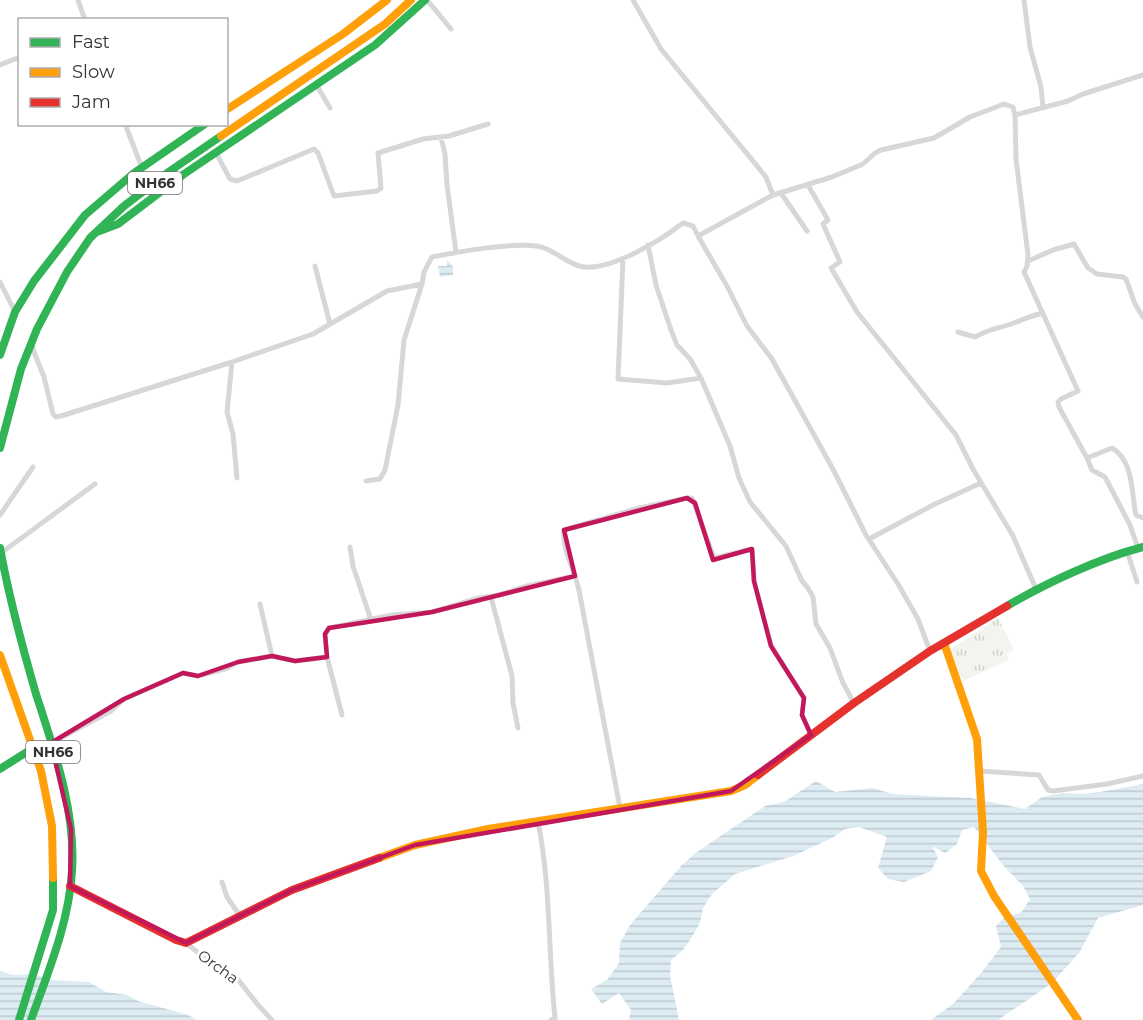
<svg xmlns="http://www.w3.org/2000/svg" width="1143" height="1020" viewBox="0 0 1143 1020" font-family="Montserrat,sans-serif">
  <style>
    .park { fill: url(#park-tufts) }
    .water { fill: url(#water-rules) }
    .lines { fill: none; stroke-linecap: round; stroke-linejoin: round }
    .street { stroke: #d7d7d7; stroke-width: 5 }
    .fast { stroke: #30b455; stroke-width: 8 }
    .slow { stroke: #ff9f0a; stroke-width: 8 }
    .jam { stroke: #e5322d; stroke-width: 8 }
    .marked { fill: none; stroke: #c2185b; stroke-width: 4.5; stroke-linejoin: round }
    .labels { text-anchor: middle; stroke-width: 6; stroke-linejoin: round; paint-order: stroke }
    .shield { fill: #fff; stroke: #707070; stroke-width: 1.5 }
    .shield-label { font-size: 14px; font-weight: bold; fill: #333 }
    .street-label { font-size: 15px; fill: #333; stroke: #fff }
  </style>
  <defs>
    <pattern id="park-tufts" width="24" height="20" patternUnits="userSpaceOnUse" patternTransform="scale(1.5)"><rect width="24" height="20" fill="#f1f5ed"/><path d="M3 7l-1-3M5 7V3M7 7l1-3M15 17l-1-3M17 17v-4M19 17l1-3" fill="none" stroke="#cfd2cc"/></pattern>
    <pattern id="water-rules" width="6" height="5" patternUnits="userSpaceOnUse" patternTransform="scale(1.5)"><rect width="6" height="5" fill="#ddebf3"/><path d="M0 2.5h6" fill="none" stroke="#becad1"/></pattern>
  </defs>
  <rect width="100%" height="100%" fill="#fff"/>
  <path class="park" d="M998,618L1014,650L1006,654L1009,660L963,681L948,651Z"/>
  <path class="water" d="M447,260L453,267V275L440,277L438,266H447Z
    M816,781L835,792L873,788L892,794L971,798L1025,809L1042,797L1063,793L1082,794L1100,792L1143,784V905L1098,918L1079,953L1052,983L998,1020H931L954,1003L982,972L1001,947L996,926L1006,916L1021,913L1030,899L1023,886L1003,865L974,827L962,830L957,844L945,853L932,846L938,857L931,871L904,882L888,879L878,868L887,837L859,827L845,829L832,838L793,856L735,874L712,894L703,908L700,923L692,937L683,950L671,960L670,975L679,1020H629L631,1010L619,993L602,1004L591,989L607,980L619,963L620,943L630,925L682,865L697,852L765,806L784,802Z
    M0,971L13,975L33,974L51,980L89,982L106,992L127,995L138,1001L188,1015L197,1020H0Z"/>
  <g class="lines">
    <path class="street" d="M78,0L85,20
      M427,0L451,29
      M633,0L661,49L766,177L773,195
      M1024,0L1030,47L1041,87L1043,108
      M0,65L20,57
      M316,84L330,108
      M1015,115L1016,159L1028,255L1027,266L1024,272L1078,391L1061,399L1058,402L1059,407L1087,458L1112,448C1134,461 1131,492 1136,515L1143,518
      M125,124L142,168
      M441,138L445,154L447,185L456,252
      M216,153L230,179L237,181L314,149L318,153L334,196L377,191L381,188L378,153L423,139L449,136L488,124
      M808,185L828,220L823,224L840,262L831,268L857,312L956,435L973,469L1013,536L1036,589
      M781,193L807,231
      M698,236L727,286L747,326L772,359L834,471L866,535L898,584L918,619L930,651
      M648,245L656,285L671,330L677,345L690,359L701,378L730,446L739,478L750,502L786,546L802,581L808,588L813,597L816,624L830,648L843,683L854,703
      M623,259L618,379L667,383L701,378
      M1028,261L1053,250L1074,244L1088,268L1097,274L1123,277L1126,279L1135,304L1143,317
      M315,266L330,324
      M0,282L15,312
      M958,332L975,337C989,329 996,329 1011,324C1022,320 1030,316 1043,313
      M32,343L34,352L44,377L53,414L56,417L61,416L232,362L313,334L387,291L422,284L424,272L432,257C463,251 506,243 537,246C552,248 565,262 579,266C607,274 661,240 683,223L693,226L698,236L773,195L832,177L863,164L875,153L881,150L934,138L970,117L1004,104L1013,107L1015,115L1068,101L1083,94L1143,75
      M232,362L227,412L233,434L237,478
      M1087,458L1092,470L1105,477L1130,525L1138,548
      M366,481L380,479L385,470L398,405L404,340L422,284
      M0,515L33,467
      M869,539L935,504L981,483
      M350,547L353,566L371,620
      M1127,551L1137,582
      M1,553L95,484
      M575,576C570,562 562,544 564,530L639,508L687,498H692L714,558L752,549L754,581L771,646L804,698L802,715L811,735
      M491,597L512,676L513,703L518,728
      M260,604L272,656
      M327,657L342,715
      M51,743L111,711L124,699L183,673L198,676L225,669L238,662L272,656L295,661L327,657L325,634L329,628L392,615L432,612L479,598L499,595L527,586L575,576L579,590L620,808
      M979,771L1039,775L1048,790L1053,791L1107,784L1143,776
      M538,822C551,886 548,953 555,1018L551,1020
      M222,882L227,897L240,916
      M186,943L206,959L236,977L258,1005L272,1020"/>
    <path class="fast" d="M97,232L118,224L184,174L375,45L425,0
      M0,355L15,312L34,281L85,215L134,173L205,124
      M0,448L21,369L37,329L67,272L90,238L124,206L170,171L221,136
      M0,548C9,597 22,646 36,694C54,750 76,811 72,871C69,923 48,972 31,1020
      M1007,606C1046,583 1100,558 1143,547
      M0,769L33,748
      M19,1020L53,910V878"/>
    <path class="slow" d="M226,110L343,34L387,0
      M221,136L385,24L411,0
      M944,643L977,739L983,832L981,871L994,896L1078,1020
      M0,655L41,771L52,826L53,878
      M379,858L415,845L488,829L731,791L745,785L758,775"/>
    <path class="jam" d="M758,775L854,703L930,651L1007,606
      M70,886L176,940L186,943L292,890L379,858"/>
  </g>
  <path class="marked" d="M687,498L695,503L713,560L752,549L754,581L771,646L804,698L802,715L811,735L731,791L415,845L292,890L186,943L70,886L71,829L51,743L124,699L183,673L198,676L238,662L272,656L295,661L327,657L325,634L329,628L432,612L575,576L564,530Z"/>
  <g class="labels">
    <g class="shield">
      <rect x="128" y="172" width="54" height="22" rx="4.5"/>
      <rect x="26" y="741" width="54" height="22" rx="4.5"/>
    </g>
    <g class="shield-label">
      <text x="155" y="188">NH66</text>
      <text x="53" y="757">NH66</text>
    </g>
    <g class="street-label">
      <text transform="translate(218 967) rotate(36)" y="5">Orcha</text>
    </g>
  </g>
  <rect x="18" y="18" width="210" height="108" fill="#ffffff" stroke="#adadad" stroke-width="1.5"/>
  <rect x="30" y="38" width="30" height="9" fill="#30b455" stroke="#adadad" stroke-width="1.5"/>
  <text x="72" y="48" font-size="18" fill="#333333">Fast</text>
  <rect x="30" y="68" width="30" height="9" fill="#ff9f0a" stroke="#adadad" stroke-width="1.5"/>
  <text x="72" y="78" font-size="18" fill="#333333">Slow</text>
  <rect x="30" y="98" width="30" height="9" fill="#e5322d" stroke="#adadad" stroke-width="1.5"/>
  <text x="72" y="108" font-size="18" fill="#333333">Jam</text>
</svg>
